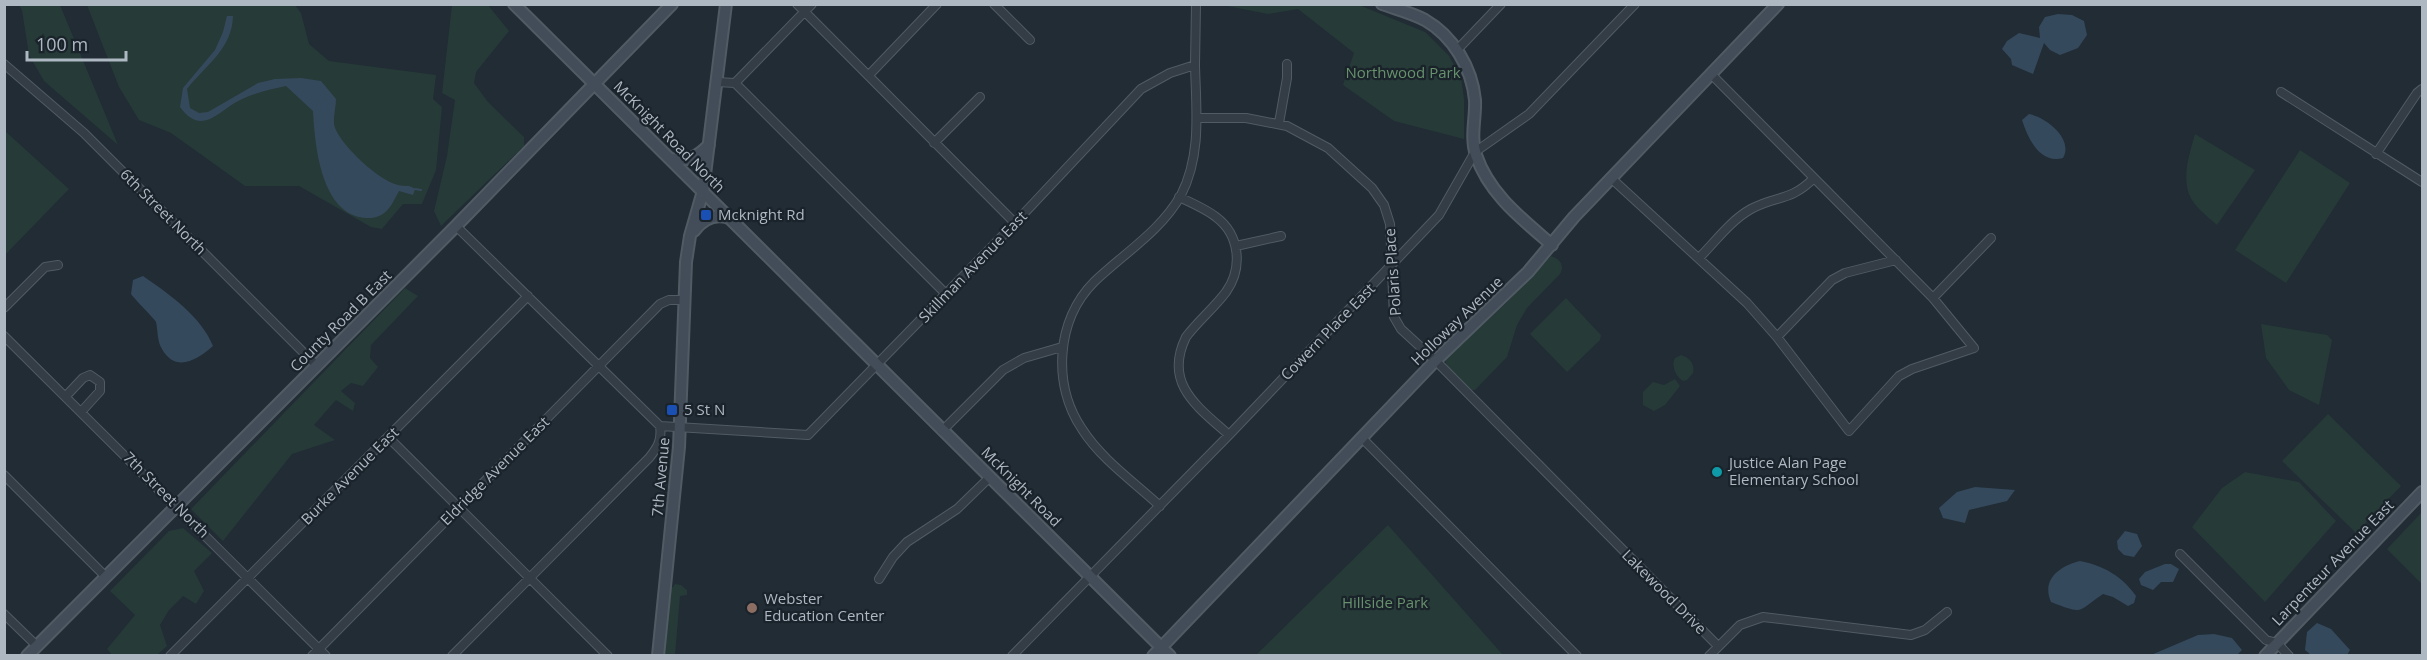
<svg xmlns="http://www.w3.org/2000/svg" width="2427" height="660" viewBox="0 0 2427 660" font-family="'Open Sans',sans-serif">
  <style>
    .green { fill: #263a38 }
    .water { fill: #35495c }
    .lines { fill: none; stroke-linecap: round; stroke-linejoin: round }
    .stream { stroke: #35495c; stroke-width: 2 }
    .street-casing { stroke: #515b64; stroke-width: 10 }
    .secondary-casing { stroke: #515b64; stroke-width: 14 }
    .street { stroke: #343d46; stroke-width: 8 }
    .secondary { stroke: #424d59; stroke-width: 10 }
    .transit-dot { fill: #1a4fb4; stroke: #1a222a; stroke-width: 2 }
    .culture-dot { fill: #0f9aa8; stroke: #1a222a; stroke-width: 2 }
    .education-dot { fill: #8d6e63; stroke: #1a222a; stroke-width: 2 }
    .labels { text-anchor: middle; stroke-width: 4.5; stroke-linejoin: round; paint-order: stroke }
    .park-label { font-size: 15px; fill: #67926d; stroke: #1a222a }
    .street-label { font-size: 15px; fill: #aeb8c3; stroke: #1a222a }
    .poi-label { font-size: 15px; fill: #aeb8c3; stroke: #1a222a; text-anchor: start }
  </style>
  <rect width="100%" height="100%" fill="#212c35"/>
  <path class="green" d="M19,5H60L118,145L44,81L29,55L22,10Z
    M87,5H295L301,13L309,44L329,61L436,75L433,99L442,107L436,170L422,204H403L382,229L371,227L299,186H245L171,133L139,120L119,87Z
    M452,5H488L509,31L476,72L474,83L488,102L524,137V146L441,226L434,211L447,156L455,100L442,93Z
    M1222,5H1359L1425,32L1449,56L1461,78L1464,99V139L1394,121L1343,85L1354,53L1298,9L1268,14Z
    M5,131L69,189L5,255Z
    M2195,134L2255,170L2217,225C2208,217 2193,206 2189,194C2182,175 2190,152 2195,134Z
    M2300,150L2350,183L2286,283L2235,250Z
    M1551,256C1560,259 1565,265 1560,274L1527,308L1517,325L1507,357L1475,390H1471L1447,366L1445,360L1506,303Z
    M405,288L418,296L371,345L370,358L378,367L363,386L351,383L341,391L355,403L353,411L336,400L314,425L335,440L292,454L223,541L191,509Z
    M1566,298L1601,335L1600,340L1567,372L1530,334Z
    M2261,324L2327,335L2332,340L2319,405L2289,390L2266,358Z
    M1681,355C1690,358 1695,364 1693,373L1687,380L1683,381C1675,376 1671,365 1675,358Z
    M1675,379L1680,386L1665,405L1654,411L1643,405V392L1653,382L1664,385Z
    M2328,414L2401,486L2356,533L2282,461Z
    M2245,472L2299,482L2336,521L2265,602L2192,527L2222,488Z
    M2422,512V584L2387,549Z
    M1388,525L1503,655H1258L1257,654Z
    M183,528L212,553L194,571L204,591L196,604L183,596L169,610L160,625L167,646L157,655H112L107,649L135,615L110,591L169,531Z
    M675,584L681,585L687,590V595L680,596L675,655H664L671,589Z"/>
  <path class="water" d="M2058,14L2072,15L2084,21L2087,35L2078,48L2060,55L2050,50L2044,43L2033,74L2012,65L2011,59L2002,49L2007,41L2019,33L2040,38L2039,27L2045,17Z
    M227,16H233C232,49 206,65 187,89L190,108L199,113L208,112L258,83L275,79L301,78L321,81L336,99C336,108 332,120 335,128C343,147 378,180 398,185C405,187 408,184 415,189L413,195L399,191C391,206 386,219 366,218C321,215 315,146 313,111L286,86C271,89 254,93 240,100C218,111 202,137 180,107L183,88L215,50L223,32Z
    M2029,114C2046,117 2074,139 2063,158C2040,164 2028,139 2022,120Z
    M143,276C169,294 201,316 213,346C198,359 176,374 162,349C157,341 158,331 156,322C154,318 136,301 131,294L133,280Z
    M1975,487L2015,490L2007,501L1969,510L1965,523L1943,518L1939,508L1957,492Z
    M2125,531L2137,534L2142,546L2134,557L2124,555L2118,549L2117,541Z
    M2080,561C2104,566 2122,576 2136,596L2134,603L2128,606L2113,597L2103,594C2076,612 2085,615 2051,602C2041,579 2060,566 2080,561Z
    M2165,564H2171L2179,569L2173,582H2161L2153,590L2141,585L2139,579L2145,572Z
    M2317,623L2331,629L2350,650L2347,655H2311L2305,650L2307,632Z
    M2214,634L2232,638L2242,650L2237,655H2151L2198,635Z"/>
  <g class="lines">
    <path class="stream" d="M415,189L421,190"/>
    <g class="street-casing">
      <path id="street" d="M797,4L1015,223
        M994,4L1030,40
        M1457,50L1501,4
        M4,64L84,133L317,366
        M869,75L937,4
        M717,82L735,83L812,4
        M735,83L946,294
        M2281,92L2422,182
        M1197,118H1246L1287,126L1328,148L1372,188L1384,205L1390,224L1394,317L1401,329L1438,363L1718,646
        M1279,123L1287,78V64
        M934,143L980,97
        M2376,154L2417,93L2422,89
        M1611,178L1747,303L1777,337L1849,431L1899,376L1912,369L1974,348L1933,298L1711,74
        M1179,197C1192,203 1206,209 1216,217C1240,235 1243,268 1226,292C1214,308 1198,321 1186,337C1163,384 1198,407 1229,435
        M456,226L660,426L808,435L1015,223L1141,89L1170,73L1195,65L1196,4
        M1236,246L1281,236
        M1699,258C1715,242 1731,220 1751,209C1777,195 1790,202 1814,178
        M1933,298L1991,238
        M4,308L45,267L58,265
        M4,336L326,656
        M1777,337L1832,280L1845,273L1896,260
        M66,396L83,378L90,375L100,382V391L81,412
        M942,431L1003,370L1024,358L1062,347
        M388,437L608,656
        M1362,438L1577,656
        M4,475L106,577
        M1160,506C1134,482 1101,459 1082,429C1052,385 1056,320 1094,282C1123,254 1161,231 1181,195C1202,154 1196,109 1195,65
        M2180,554L2266,640L2277,643L2289,656
        M879,579L893,557L907,542L957,509L990,477
        M4,614L37,646
        M170,656L528,296
        M312,656L660,304L669,300H684
        M452,656L649,458C658,447 662,440 660,426
        M1012,656L1229,435L1439,215L1475,152L1529,114L1635,4
        M1709,656L1740,625L1763,617L1911,635L1925,630L1947,612"/>
    </g>
    <g class="secondary-casing">
      <path id="secondary" d="M514,4L1170,656
        M1382,4C1396,9 1412,13 1425,20C1453,36 1472,68 1475,100C1476,117 1470,137 1476,155C1489,194 1522,219 1552,245
        M671,159C688,162 697,157 709,145
        M694,231C703,219 714,213 729,218
        M27,656L456,226L672,4
        M658,656L679,447L686,262L690,236L703,191L726,4
        M1153,656L1435,361L1528,272L1574,217L1778,4
        M2265,656L2422,492"/>
    </g>
    <use href="#street" class="street"/>
    <use href="#secondary" class="secondary"/>
  </g>
  <g class="transit-dot">
    <rect x="700" y="209" width="12" height="12" rx="3"/>
    <rect x="666" y="404" width="12" height="12" rx="3"/>
  </g>
  <circle class="culture-dot" cx="1717" cy="472" r="6"/>
  <circle class="education-dot" cx="752" cy="608" r="6"/>
  <g class="labels">
    <g class="park-label">
      <text x="1403" y="78">Northwood Park</text>
      <text x="1385" y="608">Hillside Park</text>
    </g>
    <g class="street-label">
      <text transform="translate(669 137) rotate(45)" y="5">McKnight Road North</text>
      <text transform="translate(163 212) rotate(45)" y="5">6th Street North</text>
      <text transform="translate(973 267) rotate(-46)" y="5">Skillman Avenue East</text>
      <text transform="translate(1393 272) rotate(-94)" y="5">Polaris Place</text>
      <text transform="translate(341 321) rotate(-45)" y="5">County Road B East</text>
      <text transform="translate(1457 321) rotate(-44)" y="5">Holloway Avenue</text>
      <text transform="translate(1328 332) rotate(-46)" y="5">Cowern Place East</text>
      <text transform="translate(495 471) rotate(-45)" y="5">Eldridge Avenue East</text>
      <text transform="translate(350 476) rotate(-45)" y="5">Burke Avenue East</text>
      <text transform="translate(661 477) rotate(-85)" y="5">7th Avenue</text>
      <text transform="translate(1021 487) rotate(45)" y="5">McKnight Road</text>
      <text transform="translate(166 495) rotate(45)" y="5">7th Street North</text>
      <text transform="translate(2333 563) rotate(-46)" y="5">Larpenteur Avenue East</text>
      <text transform="translate(1664 592) rotate(45)" y="5">Lakewood Drive</text>
    </g>
    <g class="poi-label">
      <text x="718" y="220">Mcknight Rd</text>
      <text x="684" y="415">5 St N</text>
      <text x="1729" y="468">Justice Alan Page<tspan x="1729" dy="17">Elementary School</tspan></text>
      <text x="764" y="604">Webster<tspan x="764" dy="17">Education Center</tspan></text>
    </g>
  </g>
  <rect width="2427" height="660" fill="none" stroke="#aeb8c3" stroke-width="12"/>
  <path d="M27 51v9h99v-9" fill="none" stroke="#aeb8c3" stroke-width="3"/>
  <text x="36" y="51" font-size="18" fill="#aeb8c3" stroke="#1a222a" stroke-width="4.5" paint-order="stroke">100 m</text>
</svg>
